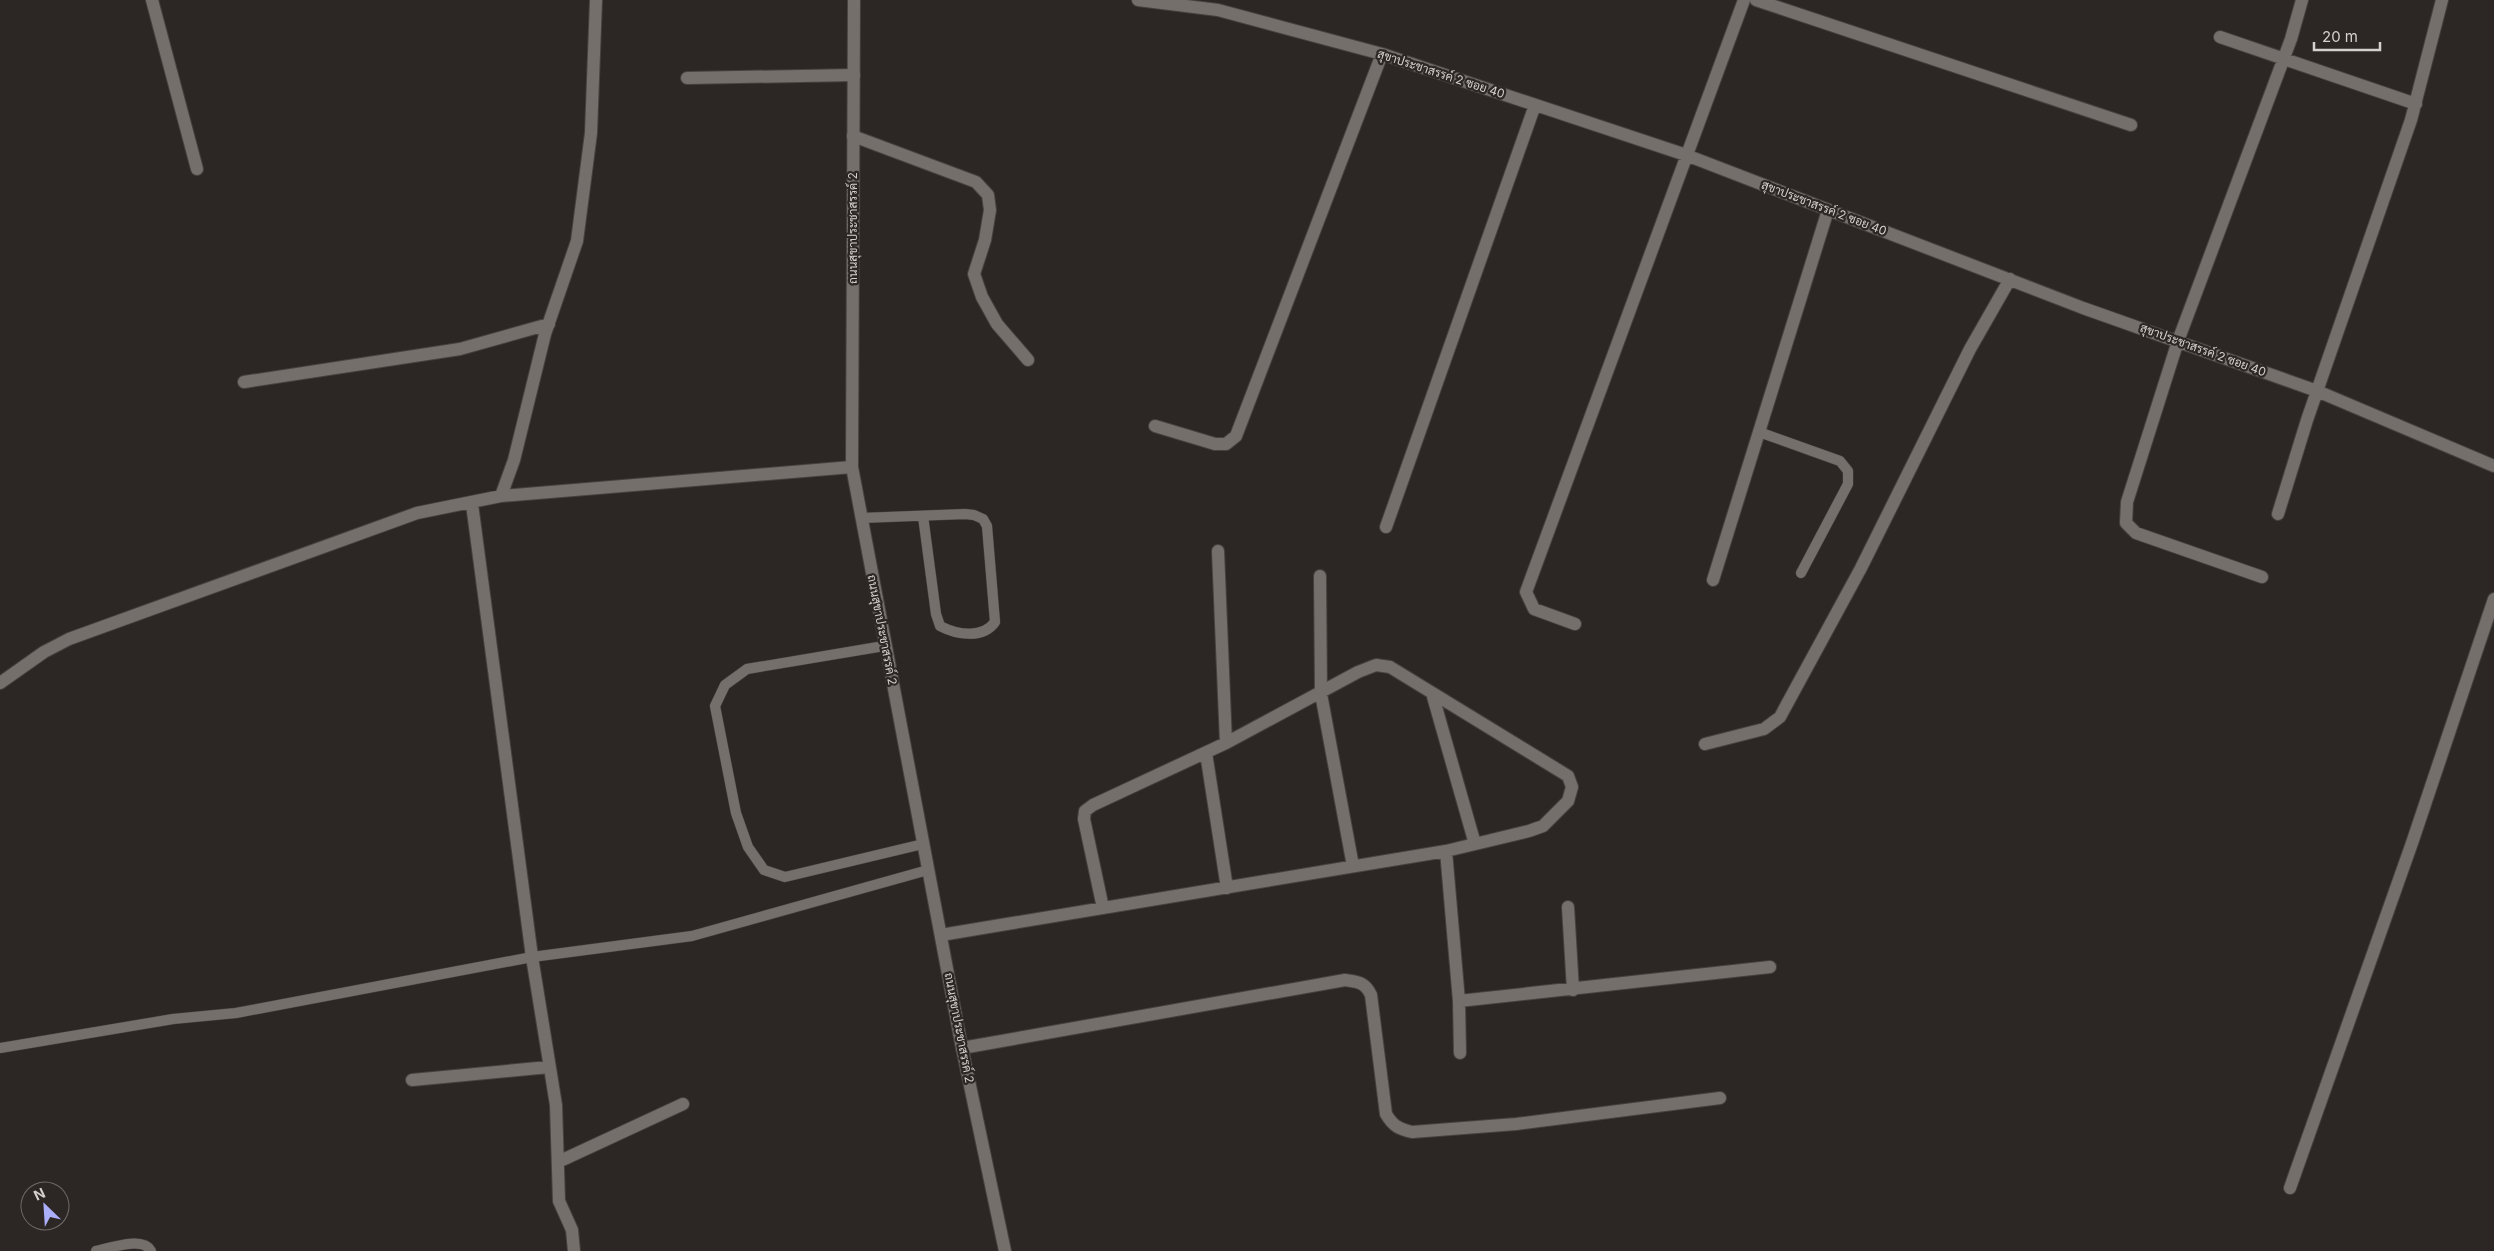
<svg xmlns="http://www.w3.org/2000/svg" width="2494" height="1251" viewBox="0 0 2494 1251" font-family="Inter,Sarabun,sans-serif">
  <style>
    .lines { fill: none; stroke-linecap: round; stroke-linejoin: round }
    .service-casing { stroke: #46423f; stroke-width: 11 }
    .minor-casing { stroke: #46423f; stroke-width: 14 }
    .tertiary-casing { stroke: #46423f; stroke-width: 14 }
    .service { stroke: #756f6c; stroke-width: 10 }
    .minor { stroke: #756f6c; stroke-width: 12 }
    .tertiary { stroke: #756f6c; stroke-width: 12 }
    .labels { text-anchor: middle; stroke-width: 4.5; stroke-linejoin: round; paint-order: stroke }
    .street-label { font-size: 12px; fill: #d4d1cf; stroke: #2c2724 }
  </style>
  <rect width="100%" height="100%" fill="#2c2724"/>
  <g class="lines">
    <g class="service-casing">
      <path id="service" d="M1759,432L1840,461L1848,471V484L1801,573
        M861,518L965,514L974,515L983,519L987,526L995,622C983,639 957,635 940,626L936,614L923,516
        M884,646L747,669L725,685L715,706L736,813L748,847L764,870L785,877L923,844
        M0,1048L173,1019L236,1013L532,957L692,936L928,870
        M96,1251C110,1248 143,1236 151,1251"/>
    </g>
    <g class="minor-casing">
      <path id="minor" d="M152,0L197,169
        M1138,0L1218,10L1382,54L1686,155L2083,308L2317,391L2494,466
        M1756,0L2131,125
        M2220,37L2416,104
        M687,78L854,75
        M853,136L976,182L988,195L990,210L985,240L974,274L982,297L997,324L1028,360
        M244,382L460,349L549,324
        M1155,426L1215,444H1226L1236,436L1382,54
        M501,496L514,460L545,334L577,241L591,133L596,0
        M472,504L532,957L556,1105L559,1201L572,1230L574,1251
        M2278,514L2307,420L2411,120L2442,0
        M1386,527L1535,105
        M1218,551L1226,743
        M1320,576L1321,694L1353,866
        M2262,577L2136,533L2126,523L2127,502L2178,341L2291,39L2302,0
        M1713,580L1828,210
        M1575,624L1534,609L1526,592L1744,0
        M0,683L44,652L69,639L417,513L501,496L852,467
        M1432,693L1475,844
        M1705,744L1764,729L1780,717L1861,568L1970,349L2010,279
        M1206,753L1227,888
        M1446,851L1459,1001L1460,1053
        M1568,907L1573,990
        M941,935L1446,851L1529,831L1543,826L1568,801L1572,787L1568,776L1390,667L1376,665L1358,672L1226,743L1093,805L1085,811L1084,819L1103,908
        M1459,1001L1770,967
        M962,1048L1345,980C1358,982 1365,982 1371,995L1386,1114C1393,1126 1399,1129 1412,1132L1516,1124L1720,1098
        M412,1080L549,1067
        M558,1162L683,1104
        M2290,1188L2412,843L2494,599"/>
    </g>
    <g class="tertiary-casing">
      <path id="tertiary" d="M854,0L852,467L962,1048L1005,1251"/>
    </g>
    <use href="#service" class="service"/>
    <use href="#minor" class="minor"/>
    <use href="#tertiary" class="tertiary"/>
  </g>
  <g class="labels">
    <g class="street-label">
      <text transform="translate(1441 74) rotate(18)" y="4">สุขาประชาสรรค์ 2 ซอย 40</text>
      <text transform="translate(1824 208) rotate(21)" y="4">สุขาประชาสรรค์ 2 ซอย 40</text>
      <text transform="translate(853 228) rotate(-90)" y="4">ถนนสุขาประชาสรรค์ 2</text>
      <text transform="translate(2203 350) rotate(20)" y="4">สุขาประชาสรรค์ 2 ซอย 40</text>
      <text transform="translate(882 630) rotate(79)" y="4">ถนนสุขาประชาสรรค์ 2</text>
      <text transform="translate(959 1028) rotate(79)" y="4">ถนนสุขาประชาสรรค์ 2</text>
    </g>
  </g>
  <g transform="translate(45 1206) rotate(335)"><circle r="24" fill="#2c2724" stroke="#6f6b68"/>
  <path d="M0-4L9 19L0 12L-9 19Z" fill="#abaffb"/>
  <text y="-8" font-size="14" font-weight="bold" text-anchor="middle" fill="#d4d1cf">N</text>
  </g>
  <path d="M2314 42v8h66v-8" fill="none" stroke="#d4d1cf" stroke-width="2.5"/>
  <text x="2322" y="42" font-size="15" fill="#d4d1cf" stroke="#2c2724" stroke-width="4" paint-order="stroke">20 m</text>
</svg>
